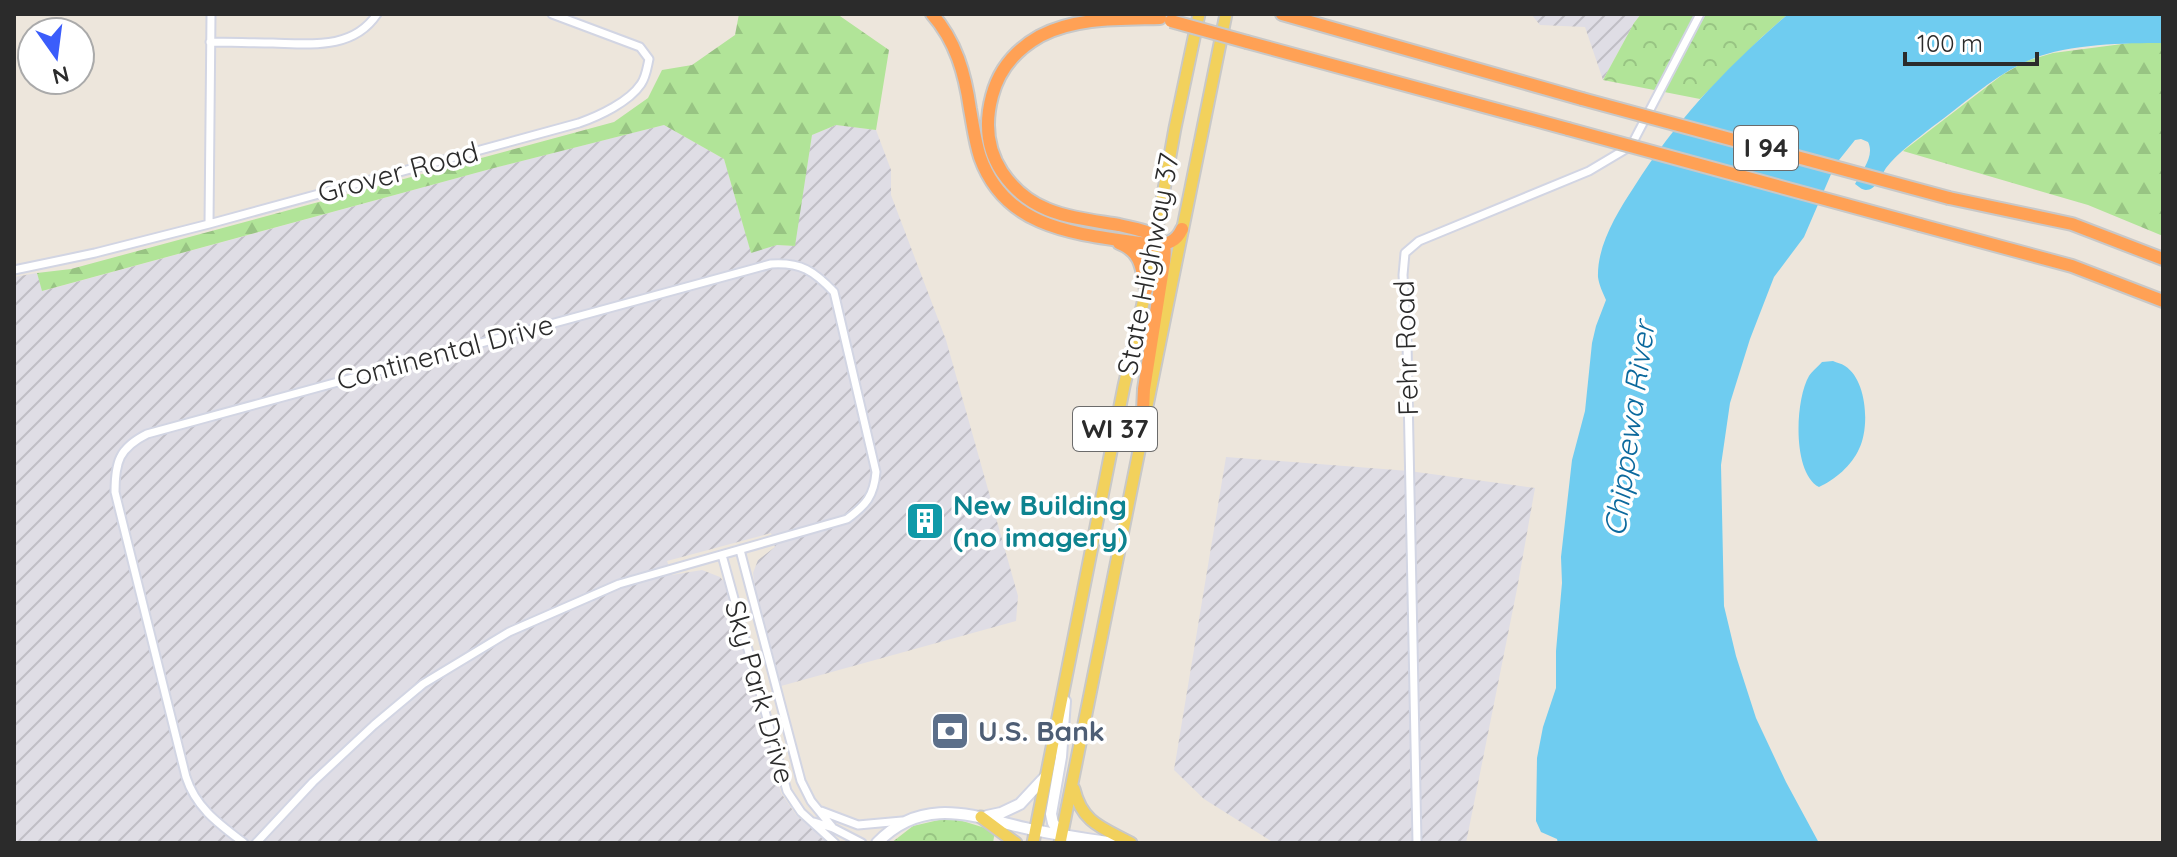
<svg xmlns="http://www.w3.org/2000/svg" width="2177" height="857" viewBox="0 0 2177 857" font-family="Quicksand,sans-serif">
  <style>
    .industrial { fill: url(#industrial-furrows) }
    .forest { fill: url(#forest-firs) }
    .park { fill: url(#park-crowns) }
    .water { fill: #6fccf0 }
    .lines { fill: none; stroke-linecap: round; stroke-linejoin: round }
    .street-casing { stroke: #d2d5e3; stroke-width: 11 }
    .secondary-casing { stroke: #d2d5e3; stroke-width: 14 }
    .primary-casing { stroke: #c8c8c8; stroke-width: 15 }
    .highway-casing { stroke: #c8c8c8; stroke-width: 16 }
    .street { stroke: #fff; stroke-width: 7 }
    .secondary { stroke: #fff; stroke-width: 10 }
    .primary { stroke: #f2d15c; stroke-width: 11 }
    .highway { stroke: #ffa155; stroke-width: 12 }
    .highway-bridge-casing { stroke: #c8c8c8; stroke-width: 16; stroke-linecap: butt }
    .highway-bridge { stroke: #ffa155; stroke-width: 12 }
    .labels { text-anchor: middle; stroke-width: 7; stroke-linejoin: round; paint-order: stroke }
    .shield { fill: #fff; stroke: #6b6b6b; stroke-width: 2 }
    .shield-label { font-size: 26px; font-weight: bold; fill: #2b2b2b }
    .street-label { font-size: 28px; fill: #2b2b2b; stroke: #fff }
    .culture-label { font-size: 28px; font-weight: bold; fill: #0d838f; stroke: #fff; text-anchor: start }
    .service-label { font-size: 28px; font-weight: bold; fill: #4e5e75; stroke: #fff; text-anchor: start }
    .water-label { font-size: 30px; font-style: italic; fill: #0c699d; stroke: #fff }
  </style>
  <defs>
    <pattern id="industrial-furrows" width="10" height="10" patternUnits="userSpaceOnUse" patternTransform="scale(2)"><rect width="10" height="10" fill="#dfdde5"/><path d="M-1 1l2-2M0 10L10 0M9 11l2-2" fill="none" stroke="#c0bec5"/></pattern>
    <pattern id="forest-firs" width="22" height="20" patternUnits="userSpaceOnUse" patternTransform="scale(2)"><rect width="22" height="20" fill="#b1e498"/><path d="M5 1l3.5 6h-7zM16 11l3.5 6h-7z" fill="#98c483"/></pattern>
    <pattern id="park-crowns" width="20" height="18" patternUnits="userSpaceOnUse" patternTransform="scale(2)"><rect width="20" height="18" fill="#b1e498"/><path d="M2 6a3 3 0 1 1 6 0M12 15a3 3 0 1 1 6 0" fill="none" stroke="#98c483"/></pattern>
  </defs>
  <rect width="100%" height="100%" fill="#ede6dc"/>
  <path class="industrial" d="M1531,14H1641L1634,23L1603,80L1585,27L1540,25Z
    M664,125L724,159L751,252L777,245L794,246L812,135L836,125L876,130L891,170V195L946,340L1018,596L1016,621L781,686L755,589L753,573L758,560L775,547L771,533L667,561L672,575L702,570L720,577L725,583L781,793L796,815L830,843H14V277L37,273L43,291L494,168Z
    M1226,457L1409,471L1535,488L1517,589L1466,843H1280L1271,841L1204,799L1174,770Z"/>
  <path class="forest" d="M739,14H837L889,50L876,130L836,125L812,135L795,246L777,245L751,253L724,159L664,125L494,168L42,291L37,273L71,269L614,122L648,98L662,70L692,65L735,35Z
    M2130,43H2163V236L2088,205L1903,151L2002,75L2026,61L2053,53Z"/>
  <path class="park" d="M1641,14H1788L1762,37L1700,99L1603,80L1634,23Z
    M943,819H956L995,831L993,843H891L913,826Z"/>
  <path class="water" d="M1788,14H2163V43C2122,43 2060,44 2023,63C1990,79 1961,106 1932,127C1916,140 1898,152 1886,168C1881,176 1876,190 1866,190C1862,190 1858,186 1855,184C1862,171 1875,156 1868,142L1861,139L1855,140L1835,165L1804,237L1774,277L1750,339L1730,403L1721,465L1724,606L1736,656L1756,718L1786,782L1819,843H1558L1557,839L1541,832L1536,821L1537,758L1543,727L1556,688V651L1562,583L1561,557L1572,460L1585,411L1592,343L1596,326L1606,300C1603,293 1599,285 1598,277C1597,245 1617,213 1634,187C1677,119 1727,67 1788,14Z
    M1833,361C1837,363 1841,363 1845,366C1867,380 1870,427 1859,449C1852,465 1835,480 1819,487C1792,473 1795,400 1809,376C1812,371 1818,367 1822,362Z"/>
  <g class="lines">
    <g class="street-casing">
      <path id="street" d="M210,42C231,42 252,43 273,43C310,44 353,50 377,14
        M209,224L211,14
        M14,270L95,253L209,224L579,123C599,116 629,102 641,84C646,77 647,68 649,59L640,47L552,14
        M740,550L801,781L811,801L833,828
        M722,555L787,791L801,812L835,843
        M821,811L858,825L902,821
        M814,822L833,828L862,843
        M244,843C219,824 196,808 186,777L115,492C115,462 119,448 147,434L771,264C801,262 814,271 834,292L876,472C874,496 866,505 847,519L619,584L509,632L423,684L374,725L313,782L256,843
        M1417,843L1407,342L1403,275L1405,253L1419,241L1589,171L1631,146L1700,14"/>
    </g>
    <g class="secondary-casing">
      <path id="secondary" d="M987,816L1001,813L1020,804L1046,776
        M1062,834L1053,823L1051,814L1061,757L1065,701
        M877,843C925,793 977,818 1034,830C1060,835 1087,839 1114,843"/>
    </g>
    <g class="primary-casing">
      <path id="primary" d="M1147,406L1226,14
        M1074,789C1082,823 1103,828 1131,843
        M981,817L1016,843
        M1033,843L1124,386L1146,290L1175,128L1199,14
        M1060,843L1144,426"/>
    </g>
    <g class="highway-casing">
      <path id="highway" d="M932,14C956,41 965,74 970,109C973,125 975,142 980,157C1007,234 1086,234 1154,245C1168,244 1176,242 1182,229
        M1282,14L1582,99
        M1247,42L1568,129
        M1949,198L2072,224L2163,259
        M1920,225L2072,266L2163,301
        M1119,243C1141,251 1142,268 1146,290
        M1142,433L1144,389L1164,262C1165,253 1166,245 1159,239C1149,230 1131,228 1119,225C1071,217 1031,215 1002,172C987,149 985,122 992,96C999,69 1017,49 1040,36C1076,17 1121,19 1160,18"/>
    </g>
    <use href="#street" class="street"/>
    <use href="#secondary" class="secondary"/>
    <use href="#primary" class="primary"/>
    <use href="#highway" class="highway"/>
    <g class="highway-bridge-casing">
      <path id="highway-bridge" d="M1171,21L1247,42
        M1582,99L1949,198
        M1568,129L1920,225"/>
    </g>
    <use href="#highway-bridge" class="highway-bridge"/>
  </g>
  <defs>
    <g id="building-square" transform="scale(2)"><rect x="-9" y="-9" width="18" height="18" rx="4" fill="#0f9aa8" stroke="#fff"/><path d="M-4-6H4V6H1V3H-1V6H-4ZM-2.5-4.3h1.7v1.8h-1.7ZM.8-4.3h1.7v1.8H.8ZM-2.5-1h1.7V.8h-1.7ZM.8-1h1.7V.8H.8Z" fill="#fff"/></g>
    <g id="bank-square" transform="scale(2)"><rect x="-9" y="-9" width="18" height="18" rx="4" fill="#5c6f8a" stroke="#fff"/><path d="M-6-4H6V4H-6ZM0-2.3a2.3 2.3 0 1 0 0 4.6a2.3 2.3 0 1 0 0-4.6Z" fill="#fff"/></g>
  </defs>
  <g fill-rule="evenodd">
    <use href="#building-square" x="925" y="521"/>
    <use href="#bank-square" x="950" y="731"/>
  </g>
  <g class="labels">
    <g class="shield">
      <rect x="1734" y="126" width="64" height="44" rx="6"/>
      <rect x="1073" y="407" width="84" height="44" rx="6"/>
    </g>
    <g class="shield-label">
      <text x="1766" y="157">I 94</text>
      <text x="1115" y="438">WI 37</text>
    </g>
    <g class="street-label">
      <text transform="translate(398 172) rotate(-15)" y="10">Grover Road</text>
      <text transform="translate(1148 264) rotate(-79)" y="10">State Highway 37</text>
      <text transform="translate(1406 348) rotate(-92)" y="10">Fehr Road</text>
      <text transform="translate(445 352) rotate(-15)" y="10">Continental Drive</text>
      <text transform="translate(760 692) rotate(74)" y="10">Sky Park Drive</text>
    </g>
    <g class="culture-label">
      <text x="953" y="515">New Building<tspan x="953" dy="32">(no imagery)</tspan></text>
    </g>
    <g class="service-label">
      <text x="978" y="741">U.S. Bank</text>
    </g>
    <g class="water-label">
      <text transform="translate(1630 429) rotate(-82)" y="10">Chippewa River</text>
    </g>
  </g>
  <rect width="2177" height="857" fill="none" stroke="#2b2b2b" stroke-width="32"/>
  <g transform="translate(56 56) rotate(166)"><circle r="38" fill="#ffffff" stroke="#aaaaaa" stroke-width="2"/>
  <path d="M0-6L14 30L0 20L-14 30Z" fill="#3b5dfb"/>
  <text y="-12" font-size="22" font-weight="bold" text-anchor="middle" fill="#2b2b2b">N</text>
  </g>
  <path d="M1905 52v12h132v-12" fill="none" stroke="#2b2b2b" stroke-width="4"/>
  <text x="1917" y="52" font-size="24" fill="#2b2b2b" stroke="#ffffff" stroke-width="6" paint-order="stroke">100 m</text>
</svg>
